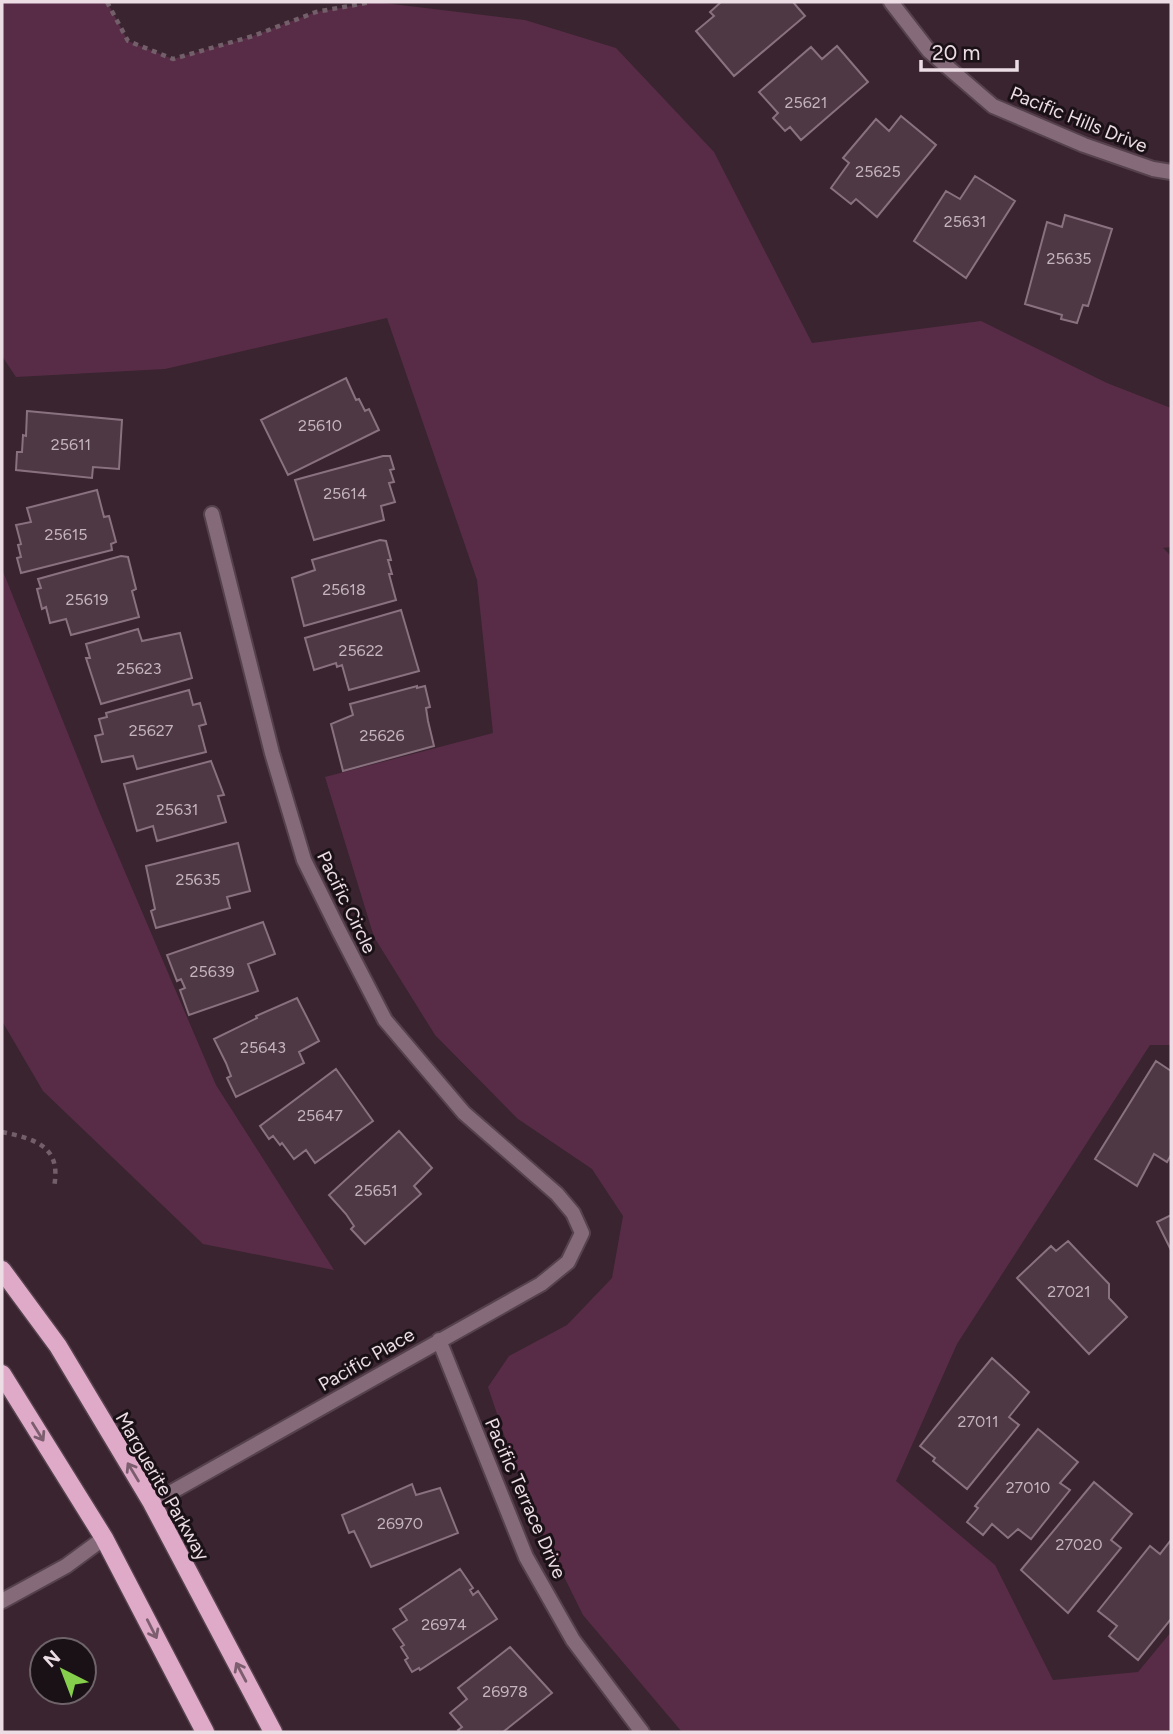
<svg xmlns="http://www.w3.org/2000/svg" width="1173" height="1734" viewBox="0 0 1173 1734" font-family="Figtree,sans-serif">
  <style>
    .green { fill: #582c46 }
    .building { fill: #4e3844; stroke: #8a717f; stroke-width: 2 }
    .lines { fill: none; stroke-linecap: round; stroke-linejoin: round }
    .service-casing { stroke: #56424d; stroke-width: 18 }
    .minor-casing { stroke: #56424d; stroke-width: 18 }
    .tertiary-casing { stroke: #56424d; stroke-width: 18 }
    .primary-casing { stroke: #56424d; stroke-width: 21 }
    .path { stroke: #735f6a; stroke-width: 4.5; stroke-dasharray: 5 5; stroke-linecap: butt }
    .service { stroke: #856b7a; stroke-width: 14 }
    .minor { stroke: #856b7a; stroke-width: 14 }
    .tertiary { stroke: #856b7a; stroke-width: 14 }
    .primary { stroke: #dfaac8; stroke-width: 18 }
    .oneway { stroke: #7c5e6f }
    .labels { text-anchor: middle; stroke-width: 6; stroke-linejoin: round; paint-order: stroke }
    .number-label { font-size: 16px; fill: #c4b4bd }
    .street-label { font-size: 19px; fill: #ecdde5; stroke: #1a1116 }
  </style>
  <rect width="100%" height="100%" fill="#392430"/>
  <path class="green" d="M2,2H107L128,41L173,59L253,36L316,12L376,2L525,20L616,48L714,152L812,343L981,321L1107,383L1171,408V547L1163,548L1171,556V1045H1150L957,1344L896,1481L995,1565L1053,1680L1138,1672L1171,1632V1732H682L583,1615L526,1500L488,1387L509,1356L567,1325L612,1278L623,1216L592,1169L518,1119L435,1035L374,937L325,777L493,733L477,580L387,318L165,369L16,377L2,356Z
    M2,569L99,811L216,1085L334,1270L203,1244L43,1091L2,1021Z"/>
  <path class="building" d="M721,2H793L805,16L734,76L696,31L714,16L710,12Z
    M837,46L868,82L801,140L790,127L785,131L773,118L778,113L759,92L811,47L822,59Z
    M901,116L936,145L877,217L856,199L851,204L831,188L849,163L843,158L876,119L889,131Z
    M975,176L1015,201L966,278L914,241L946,191L960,199Z
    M1065,215L1112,229L1088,306L1083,305L1077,323L1061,319L1062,315L1025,304L1047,222L1062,227Z
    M346,378L356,400L359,399L365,411L369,409L379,430L288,475L261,420Z
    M27,411L122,420L119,469L93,467L92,478L16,470L17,452H22L23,435L26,436Z
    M383,456H390L394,469L390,470L394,482L389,483L395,502L381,506L384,520L314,540L295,480Z
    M97,490L104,517L109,516L116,542L111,544L112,550L21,573L17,558L21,557L18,545L21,544L16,525L31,522L27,508Z
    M380,540L386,541L391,560H388L392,574H389L396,600L304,626L292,578L315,570L312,560Z
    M121,556L128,557L136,589L132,591L139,617L71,635L66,619L50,623L46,607L42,609L37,589L41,588L38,579Z
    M401,610L419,671L349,690L342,665L337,667L336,663L314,670L305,638Z
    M138,629L142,641L180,633L192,678L101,704L86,658H90L86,644Z
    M417,686V688L425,686L430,707L426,708L428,721L434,746L343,771L331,724L353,715L350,704Z
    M189,690L193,705L200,703L206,724L199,726L206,752L137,769L133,756L102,762L95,736L103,734L99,719L107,717L106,713Z
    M211,761L224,795L218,796L226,822L157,841L153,826L137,831L124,784Z
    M238,843L250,891L227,897L230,908L156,928L151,911L155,909L146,866Z
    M263,922L275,954L248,964L258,991L189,1015L180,990L185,988L181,979L177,981L167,955Z
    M297,998L319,1041L299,1052L304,1063L236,1097L227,1078L231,1076L226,1063L214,1039L257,1018L256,1016Z
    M1156,1061L1171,1071V1155L1167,1162L1154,1154L1137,1186L1095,1159Z
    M336,1069L373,1121L315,1163L306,1150L294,1159L282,1143L280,1145L273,1136L269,1139L260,1126Z
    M399,1131L432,1168L414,1186L421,1194L365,1244L351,1229L354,1226L346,1214L329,1195Z
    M1171,1215V1250L1157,1222Z
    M1068,1241L1109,1284V1298L1127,1317L1089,1354L1017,1278L1051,1246L1056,1251Z
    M992,1358L1029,1392L1009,1417L1019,1425L967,1489L933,1461L935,1458L920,1446Z
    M1038,1429L1078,1462L1060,1483L1070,1490L1031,1539L1018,1529L1008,1538L992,1524L983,1535L967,1522L978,1508L975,1506Z
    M1094,1482L1132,1514L1111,1540L1121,1548L1068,1613L1021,1570Z
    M412,1484L416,1495L440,1488L458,1533L371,1567L354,1531L349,1533L342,1515Z
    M1171,1540V1619L1138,1660L1109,1636L1117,1626L1098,1611L1150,1546L1160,1554Z
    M460,1569L473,1588L470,1590L473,1595L478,1591L497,1619L420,1670L419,1668L412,1672L405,1660L408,1658L401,1647L404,1645L393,1629L407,1620L400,1609Z
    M510,1647L552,1693L503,1732H460L458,1730L462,1727L450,1713L467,1699L458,1688Z"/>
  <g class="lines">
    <g class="service-casing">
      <path id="service" d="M2,1601L66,1566L104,1538"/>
    </g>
    <g class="minor-casing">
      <path id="minor" d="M439,1340L526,1557L573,1640L642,1732
        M152,1503L541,1284L568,1262L582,1233L573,1213L557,1194L464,1113L385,1020L339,931L304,860L272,753L212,514"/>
    </g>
    <g class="tertiary-casing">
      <path id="tertiary" d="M891,2L929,51L993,106L1084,145L1153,169L1171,172"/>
    </g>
    <g class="primary-casing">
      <path id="primary" d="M2,1270L58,1346L152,1503L273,1732
        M2,1374L104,1538L205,1732"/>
    </g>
    <path class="path" d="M107,2L128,41L173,59L253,36L316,12L371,2
      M2,1132C35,1139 62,1146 54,1187"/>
    <use href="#service" class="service"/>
    <use href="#minor" class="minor"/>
    <use href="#tertiary" class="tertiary"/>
    <use href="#primary" class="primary"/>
  </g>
  <defs><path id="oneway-shaft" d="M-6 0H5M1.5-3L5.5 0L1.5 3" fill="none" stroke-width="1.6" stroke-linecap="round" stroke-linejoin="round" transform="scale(1.75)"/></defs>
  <g class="oneway">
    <use href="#oneway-shaft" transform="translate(38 1432) rotate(58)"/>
    <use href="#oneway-shaft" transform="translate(133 1472) rotate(-121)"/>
    <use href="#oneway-shaft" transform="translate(152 1629) rotate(63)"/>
    <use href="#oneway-shaft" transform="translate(241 1672) rotate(-118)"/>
  </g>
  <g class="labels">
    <g class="number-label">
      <text x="806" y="108">25621</text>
      <text x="878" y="177">25625</text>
      <text x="965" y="227">25631</text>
      <text x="1069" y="264">25635</text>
      <text x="320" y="431">25610</text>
      <text x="71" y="450">25611</text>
      <text x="345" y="499">25614</text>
      <text x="66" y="540">25615</text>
      <text x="344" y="595">25618</text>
      <text x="87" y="605">25619</text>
      <text x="361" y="656">25622</text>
      <text x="139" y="674">25623</text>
      <text x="151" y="736">25627</text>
      <text x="382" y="741">25626</text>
      <text x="177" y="815">25631</text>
      <text x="198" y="885">25635</text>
      <text x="212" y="977">25639</text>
      <text x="263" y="1053">25643</text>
      <text x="320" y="1121">25647</text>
      <text x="376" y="1196">25651</text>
      <text x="1069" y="1297">27021</text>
      <text x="978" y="1427">27011</text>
      <text x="1028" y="1493">27010</text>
      <text x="400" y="1529">26970</text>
      <text x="1079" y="1550">27020</text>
      <text x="444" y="1630">26974</text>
      <text x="505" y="1697">26978</text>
    </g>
    <g class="street-label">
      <text transform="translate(1079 119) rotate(22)" y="7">Pacific Hills Drive</text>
      <text transform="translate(347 902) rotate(64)" y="7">Pacific Circle</text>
      <text transform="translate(366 1359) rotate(-30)" y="7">Pacific Place</text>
      <text transform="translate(163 1486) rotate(60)" y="7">Marguerite Parkway</text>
      <text transform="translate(526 1498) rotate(66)" y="7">Pacific Terrace Drive</text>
    </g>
  </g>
  <rect width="1173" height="1734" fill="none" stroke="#ecdde5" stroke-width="7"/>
  <g transform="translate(63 1671) rotate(318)"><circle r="33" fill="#1a1116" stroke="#6e6369" stroke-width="2"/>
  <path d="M0-5L12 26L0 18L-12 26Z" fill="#85cf4d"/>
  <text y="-10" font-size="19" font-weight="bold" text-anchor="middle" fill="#ecdde5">N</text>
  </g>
  <path d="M921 60v10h96v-10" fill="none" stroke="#ecdde5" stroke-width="3.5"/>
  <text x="932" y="60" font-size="21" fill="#ecdde5" stroke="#1a1116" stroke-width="5" paint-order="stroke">20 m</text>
</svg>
